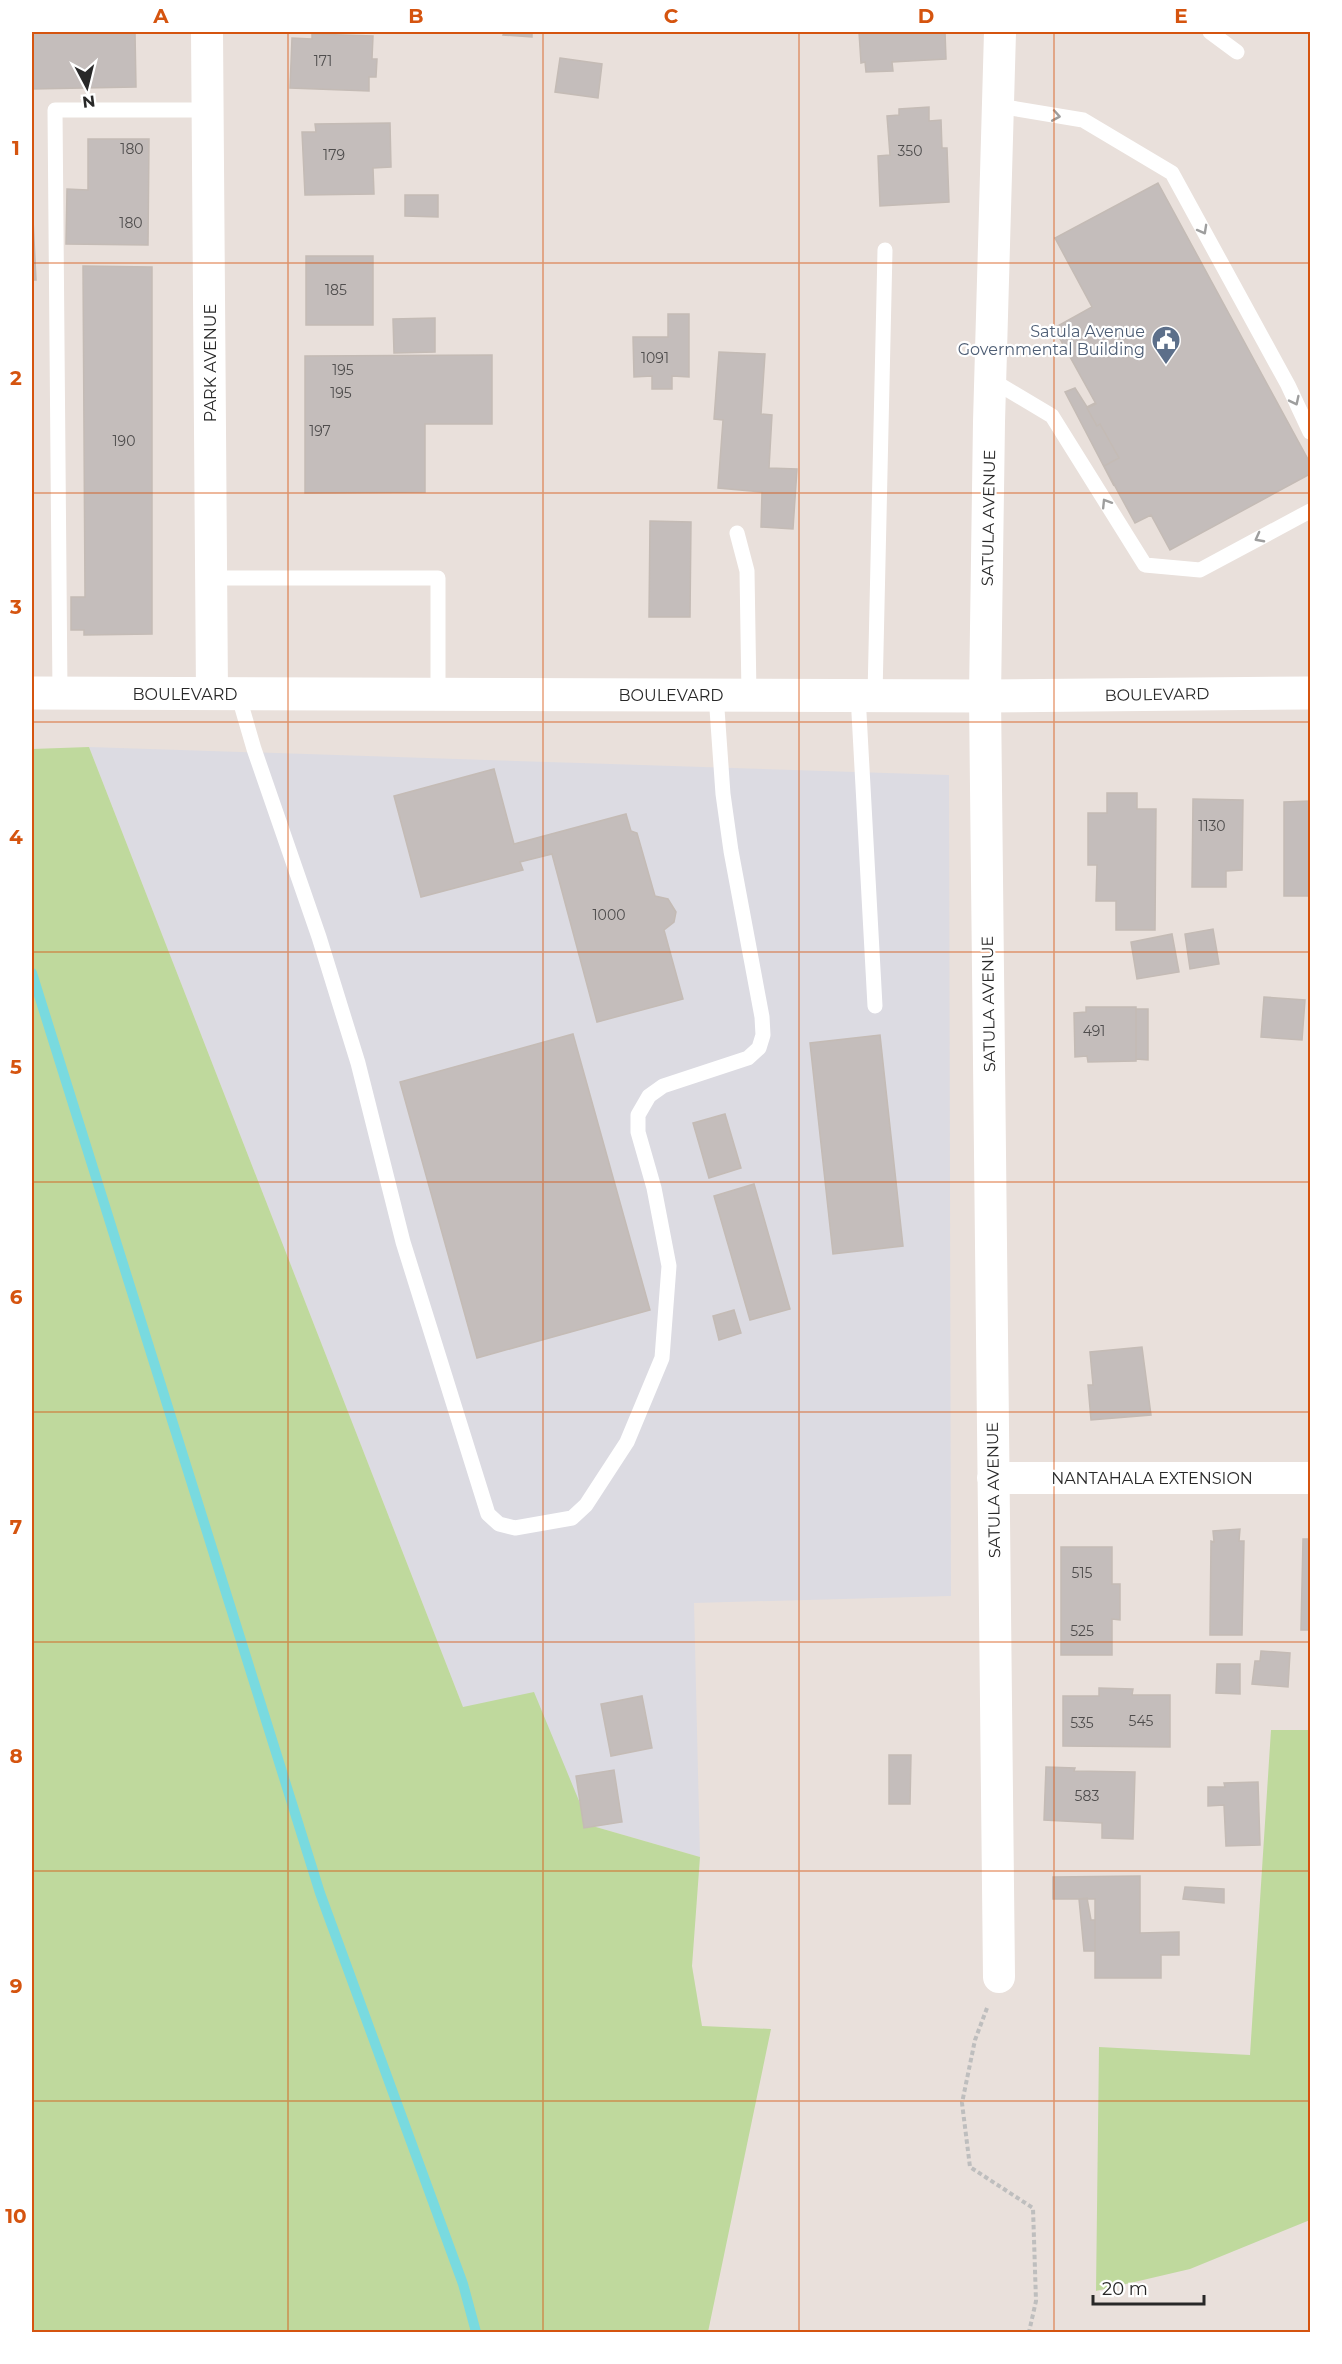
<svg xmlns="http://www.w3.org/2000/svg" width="1342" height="2364" viewBox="0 0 1342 2364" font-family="Montserrat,sans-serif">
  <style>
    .industrial { fill: #dcdbe2 }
    .green { fill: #bfd99d }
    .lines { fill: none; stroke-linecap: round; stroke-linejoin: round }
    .stream { stroke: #79dadf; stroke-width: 10 }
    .building { fill: #c4bdbb; stroke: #c4bbb5; stroke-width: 1.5 }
    .path { stroke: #bebebe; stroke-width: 4; stroke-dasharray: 4.5 3; stroke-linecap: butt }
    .lane { stroke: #fff; stroke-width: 15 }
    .street { stroke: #fff; stroke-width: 32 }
    .secondary { stroke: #fff; stroke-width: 33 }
    .oneway { stroke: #9e9e9e }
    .grid { fill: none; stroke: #d5540f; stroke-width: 1.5; stroke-opacity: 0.55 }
    .labels { text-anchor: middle; stroke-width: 4.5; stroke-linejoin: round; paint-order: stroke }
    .number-label { font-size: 14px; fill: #4f4d4d }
    .service-label { font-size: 16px; fill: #4e5e75; stroke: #fff; text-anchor: end }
    .street-label { font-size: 16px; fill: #282828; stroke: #fff }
    .neatline { fill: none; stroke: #d5540f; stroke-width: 2 }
    .grid-label { font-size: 20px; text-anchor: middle; font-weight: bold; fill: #d5540f }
  </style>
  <rect width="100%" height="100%" fill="#e9e0db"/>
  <path class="industrial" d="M89,747L949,775L951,1596L694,1603L700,1857L589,1825L463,1707Z"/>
  <path class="green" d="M89,747L463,1707L534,1692L589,1825L700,1857L692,1966L702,2026L771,2029L708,2332H32V749Z
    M1271,1730H1310V2220L1190,2269L1096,2291L1099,2047L1250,2055Z"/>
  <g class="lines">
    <path class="stream" d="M32,973L320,1893L463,2284L476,2332"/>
  </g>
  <path class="building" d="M32,32H135L136,87L32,89Z
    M504,32H532V37L503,35Z
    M859,32H945L946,59L892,62L893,71L866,72L865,62L861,63Z
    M312,34L373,36L372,59H377L376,77H369V91L290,88L292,38L312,39Z
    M560,58L602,64L598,98L555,92Z
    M929,107V121L941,120L942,148H947L949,202L880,206L878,156L890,155L887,116L899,115V109Z
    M390,123L391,167L373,168L374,194L305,195L302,132H316L315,124Z
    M88,139H149L148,245L66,244L67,189L88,190Z
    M1158,183L1310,463V474L1170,550L1151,515L1135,523L1104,466L1119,458L1100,424L1097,426L1087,408L1096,404L1054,328L1092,307L1055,238Z
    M405,195H438V217L405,216Z
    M32,199L36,280H32Z
    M306,256H373V325H306Z
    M83,266L152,267V634L84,635V630H71V597H85Z
    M668,314H689V377L672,376V389H652V376L634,377L633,337H668Z
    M435,318V352L394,353L393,319Z
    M719,352L765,354L761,414L772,415L769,468L797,469L793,529L761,527L762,492L718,488L723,420L714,419Z
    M492,355V424H425V492L305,493V356Z
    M1075,388L1087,407L1095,403L1087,408L1097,426L1100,424L1119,458L1104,466L1114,486L1065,392Z
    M650,521L691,522L690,617H649Z
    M494,769L514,844L626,814L631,831L637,833L655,896L668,899L676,912L674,922L664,930L683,999L597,1022L552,854L520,862L523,870L421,897L394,796Z
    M1107,793H1137V809H1156L1155,930H1116V901H1096L1097,865H1088V813H1107Z
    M1193,799L1243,800L1242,870L1226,871V887H1192Z
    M1310,801V896H1284V802Z
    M1213,929L1219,964L1190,969L1185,934Z
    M1172,934L1179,972L1137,979L1131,942Z
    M1264,997L1305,1000L1302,1040L1261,1037Z
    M1086,1007H1136V1061L1088,1062L1087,1056L1075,1057L1074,1013L1086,1012Z
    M1136,1009H1148V1060L1136,1059Z
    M573,1034L650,1310L477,1358L400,1082Z
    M880,1035L903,1246L833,1254L810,1043Z
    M725,1114L741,1168L709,1178L693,1123Z
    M754,1184L790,1309L750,1320L714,1196Z
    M734,1310L741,1333L719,1340L713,1316Z
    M1142,1347L1151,1415L1091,1420L1088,1385H1093L1090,1352Z
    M1240,1529L1239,1541H1244L1242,1635H1210L1211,1541L1214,1542L1213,1531Z
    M1303,1539H1310V1638V1630H1301Z
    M1061,1547H1112V1584H1120V1620L1112,1619V1655H1061Z
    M1261,1651L1290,1653L1288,1687L1252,1684L1255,1661H1260Z
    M1217,1664H1240V1694L1216,1693Z
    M1099,1688L1133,1689L1132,1695H1170V1747L1063,1746V1696H1099Z
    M642,1696L652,1748L611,1756L601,1704Z
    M889,1755H911L910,1804H889Z
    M1046,1767L1075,1768L1074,1771L1135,1772L1133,1839L1102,1838V1823L1044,1820Z
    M614,1770L622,1822L584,1828L576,1776Z
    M1258,1782L1260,1845L1226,1846L1224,1805L1208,1806V1787H1225L1224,1783Z
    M1140,1876V1933L1179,1932V1955H1161V1978H1095V1899H1053V1877Z
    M1185,1887L1224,1889V1903L1183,1899Z
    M1087,1898L1091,1920H1095V1951H1084L1079,1899Z"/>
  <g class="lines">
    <path class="path" d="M987,2008L975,2040L962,2103L970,2167L1033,2208L1036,2301L1029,2332"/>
    <path class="lane" d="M1210,32L1237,52
      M999,106L1083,120L1172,173L1288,385L1310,432
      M990,379L1052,416L1145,565L1200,570L1310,511
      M737,533L747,571L749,695
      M212,578H438V694
      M60,693L55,110H208
      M238,694L254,749L319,937L358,1063L403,1242L488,1514L499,1524L515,1528L572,1518L586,1505L627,1442L662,1358L669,1266L654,1188L638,1132V1115L649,1096L663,1086L748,1058L759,1048L763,1035L762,1017L731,851L723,794L716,695
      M858,695L875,1006
      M875,695L885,250"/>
    <path class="street" d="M207,32L212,694
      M993,1478H1310
      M999,1977L985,696L989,422L1000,32"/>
    <path class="secondary" d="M32,693L985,696L1310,693"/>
  </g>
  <defs><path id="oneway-chevron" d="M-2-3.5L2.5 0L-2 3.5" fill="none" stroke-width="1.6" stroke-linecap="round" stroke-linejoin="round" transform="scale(1.5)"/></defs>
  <g class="oneway">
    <use href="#oneway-chevron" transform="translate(1056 116) rotate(10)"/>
    <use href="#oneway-chevron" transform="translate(1203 230) rotate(61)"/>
    <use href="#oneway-chevron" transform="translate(1295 401) rotate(64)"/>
    <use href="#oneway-chevron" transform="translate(1106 503) rotate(-122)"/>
    <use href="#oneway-chevron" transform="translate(1259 538) rotate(152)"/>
  </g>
  <path class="grid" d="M288,32V2332M543,32V2332M799,32V2332M1054,32V2332M32,263H1310M32,493H1310M32,722H1310M32,952H1310M32,1182H1310M32,1412H1310M32,1642H1310M32,1871H1310M32,2101H1310"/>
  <defs>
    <g id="civic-pin" transform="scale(1.5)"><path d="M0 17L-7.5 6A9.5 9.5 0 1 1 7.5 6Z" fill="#5c6f8a" stroke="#fff"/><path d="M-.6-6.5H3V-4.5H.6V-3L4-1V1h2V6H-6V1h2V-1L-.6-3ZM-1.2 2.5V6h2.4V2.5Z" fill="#fff"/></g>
  </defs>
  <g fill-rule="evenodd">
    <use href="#civic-pin" x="1166" y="340"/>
  </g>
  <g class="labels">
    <g class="number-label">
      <text x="323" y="66">171</text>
      <text x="132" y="154">180</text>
      <text x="910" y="156">350</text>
      <text x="334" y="160">179</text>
      <text x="131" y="228">180</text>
      <text x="336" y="295">185</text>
      <text x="655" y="363">1091</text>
      <text x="343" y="375">195</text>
      <text x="341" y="398">195</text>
      <text x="320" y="436">197</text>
      <text x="124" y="446">190</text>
      <text x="1212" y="831">1130</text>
      <text x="609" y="920">1000</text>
      <text x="1094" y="1036">491</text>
      <text x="1082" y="1578">515</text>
      <text x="1082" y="1636">525</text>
      <text x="1141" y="1726">545</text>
      <text x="1082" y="1728">535</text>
      <text x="1087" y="1801">583</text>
    </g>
    <g class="service-label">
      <text x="1145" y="337">Satula Avenue<tspan x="1145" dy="18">Governmental Building</tspan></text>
    </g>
    <g class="street-label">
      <text transform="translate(210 363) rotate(-90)" y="6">PARK AVENUE</text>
      <text transform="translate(988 518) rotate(-89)" y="6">SATULA AVENUE</text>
      <text x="185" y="700">BOULEVARD</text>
      <text transform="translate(1157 694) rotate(-1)" y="6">BOULEVARD</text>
      <text x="671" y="701">BOULEVARD</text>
      <text transform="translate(988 1004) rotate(-91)" y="6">SATULA AVENUE</text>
      <text x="1152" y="1484">NANTAHALA EXTENSION</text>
      <text transform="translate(993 1490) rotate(-91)" y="6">SATULA AVENUE</text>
    </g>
  </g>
  <rect width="1342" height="2364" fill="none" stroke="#ffffff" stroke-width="66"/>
  <g transform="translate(87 87) rotate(173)" stroke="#ffffff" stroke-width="4.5" paint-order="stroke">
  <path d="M0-4.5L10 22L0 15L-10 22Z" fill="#282828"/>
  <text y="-9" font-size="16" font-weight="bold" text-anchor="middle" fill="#282828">N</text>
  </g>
  <path d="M1093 2295v9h111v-9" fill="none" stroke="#282828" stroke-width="3"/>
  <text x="1102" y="2295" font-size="18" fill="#282828" stroke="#ffffff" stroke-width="4.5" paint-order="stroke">20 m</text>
  <rect x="33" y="33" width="1276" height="2298" class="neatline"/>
  <g class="grid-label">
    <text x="161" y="23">A</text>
    <text x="416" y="23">B</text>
    <text x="671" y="23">C</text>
    <text x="926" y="23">D</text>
    <text x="1181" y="23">E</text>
    <text x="16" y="155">1</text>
    <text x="16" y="385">2</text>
    <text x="16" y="614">3</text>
    <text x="16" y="844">4</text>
    <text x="16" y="1074">5</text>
    <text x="16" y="1304">6</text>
    <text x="16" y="1534">7</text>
    <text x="16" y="1763">8</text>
    <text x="16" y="1993">9</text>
    <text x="16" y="2223">10</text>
  </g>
</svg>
